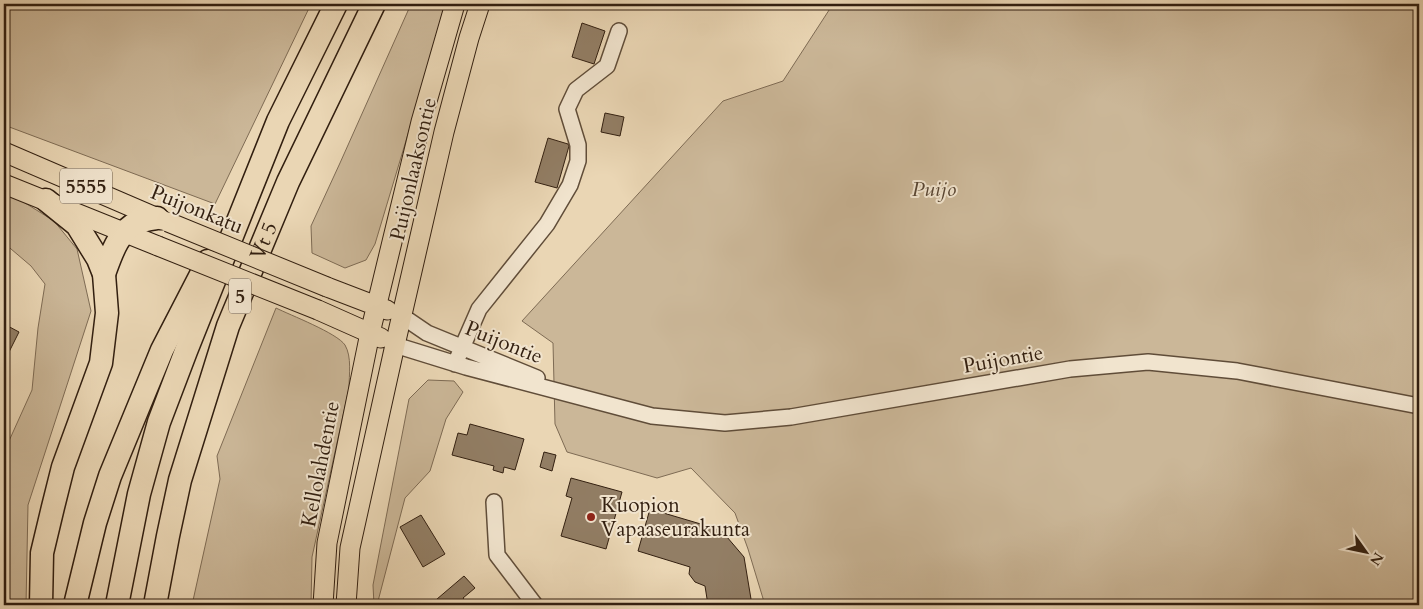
<svg xmlns="http://www.w3.org/2000/svg" width="1423" height="609" viewBox="0 0 1423 609" font-family="Cardo,serif">
  <style>
    .green { fill: #cbb798; stroke: #7e6b54 }
    .building { fill: #927e65; stroke: #321f10 }
    .lines { fill: none; stroke-linecap: round; stroke-linejoin: round }
    .minor-casing { stroke: #604d39; stroke-width: 18 }
    .major-casing { stroke: #321f10; stroke-width: 21 }
    .highway-casing { stroke: #321f10; stroke-width: 25 }
    .minor { stroke: #f1e4ce; stroke-width: 15 }
    .major { stroke: #ead6b4; stroke-width: 19 }
    .highway { stroke: #ead6b4; stroke-width: 22 }
    .major-bridge-casing { stroke: #321f10; stroke-width: 21; stroke-linecap: butt }
    .major-bridge { stroke: #ead6b4; stroke-width: 19 }
    .poi-dot { fill: #8f2418; stroke: #f1e4ce; stroke-width: 2 }
    .labels { text-anchor: middle; stroke-width: 4; stroke-linejoin: round; paint-order: stroke }
    .shield { fill: #f1e4ce; stroke: #6b5a49; stroke-width: 1 }
    .shield-label { font-size: 20px; font-weight: bold; fill: #321f10 }
    .street-label { font-size: 21px; fill: #321f10; stroke: #f1e4ce }
    .park-label { font-size: 21px; font-style: italic; fill: #584532; stroke: #f1e4ce }
    .poi-label { font-size: 21px; fill: #321f10; stroke: #f1e4ce; text-anchor: start }
  </style>
  <rect width="100%" height="100%" fill="#ead6b4"/>
  <filter id="stains"><feTurbulence type="fractalNoise" baseFrequency=".004" numOctaves="4"/><feColorMatrix values="0 0 0 0 .2 0 0 0 0 .09 0 0 0 0 .02 0 0 0 .5 -.17"/></filter>
  <radialGradient id="worn" r=".72"><stop offset=".6" stop-color="#630" stop-opacity="0"/><stop offset="1" stop-color="#630" stop-opacity=".3"/></radialGradient>
  <path class="green" d="M4,4H311L215,204L4,125Z
    M411,4H447L375,244L366,260L345,268L312,253L311,226L340,163Z
    M833,4H1419V605H765L748,549L735,513L691,468L657,478L567,452L555,424L553,343L522,321L723,101L783,81Z
    M4,194L14,196L54,221L77,249L91,311L28,505L26,605H4V452L32,390L38,328L45,284L31,266L4,243Z
    M276,308C290,315 337,333 345,345C352,357 349,375 349,388L312,557L311,605H192L220,479L217,456Z
    M428,380L454,381L463,392L446,419L430,471L405,498L377,605H374L373,585L409,399Z"/>
  <path class="building" d="M582,23L605,31L594,64L572,57Z
    M605,113L624,117L620,136L601,132Z
    M548,138L568,144L569,146L557,188L535,182Z
    M4,324L19,332L4,362Z
    M470,424L524,439L515,470L504,467L503,473L493,470L494,466L452,455L458,433L467,435Z
    M544,452L556,455L552,471L540,467Z
    M571,478L622,492L606,549L561,536L572,498L566,496Z
    M650,509L721,530L744,557L752,605H708L705,586L695,582L689,574L690,567L638,551Z
    M421,515L445,554L423,567L400,527Z
    M464,576L475,588L463,598L469,605H430Z"/>
  <g class="lines">
    <g class="minor-casing">
      <path id="minor" d="M402,316L427,333L537,378
        M395,345L466,367L652,416L725,423L791,417L1070,369L1148,362L1237,371L1419,406
        M455,364L479,309L547,224L570,185L578,161V145L567,109L576,90L607,66L619,31
        M494,502L497,555L535,605"/>
    </g>
    <g class="major-casing">
      <path id="major" d="M4,152L162,220
        M4,184L158,246
        M327,287L387,310
        M318,310L381,338
        M323,605L327,543L370,333L421,122L455,4
        M346,605L350,548L395,345L444,132L469,38L480,4"/>
    </g>
    <g class="highway-casing">
      <g id="highway">
        <path d="M104,274C111,255 118,231 138,222C144,220 151,219 157,218"/>
        <path d="M41,605L42,553L53,507L63,467L101,363L107,313L104,274L98,259L77,225L46,200"/>
        <path d="M75,605L95,523L110,476L162,350L208,261"/>
        <path d="M117,605L139,494L159,422L186,351L278,121L336,4"/>
        <path id="s1" d="M155,605L168,536L180,480L228,326L288,182L374,4"/>
      </g>
    </g>
    <use href="#minor" class="minor"/>
    <use href="#major" class="major"/>
    <use href="#highway" class="highway"/>
    <g class="major-bridge-casing">
      <path id="major-bridge" d="M168,222L327,287
        M158,246L318,310"/>
    </g>
    <use href="#major-bridge" class="major-bridge"/>
  </g>
  <circle class="poi-dot" cx="591" cy="517" r="5"/>
  <g class="labels">
    <g class="shield">
      <rect x="60" y="168.5" width="52" height="35" rx="4"/>
      <rect x="229" y="278.5" width="22" height="35" rx="4"/>
    </g>
    <g class="shield-label">
      <text x="86" y="193">5555</text>
      <text x="240" y="303">5</text>
    </g>
    <g class="street-label">
      <text transform="translate(413 169) rotate(-77)" y="7">Puijonlaaksontie</text>
      <text transform="translate(197 209) rotate(22)" y="7">Puijonkatu</text>
      <text dy="7" stroke="none"><textPath href="#s1" startOffset="381">Vt 5</textPath></text>
      <text transform="translate(504 342) rotate(22)" y="7">Puijontie</text>
      <text transform="translate(1003 359) rotate(-10)" y="7">Puijontie</text>
      <text transform="translate(320 464) rotate(-79)" y="7">Kellolahdentie</text>
    </g>
    <g class="park-label">
      <text x="934" y="196">Puijo</text>
    </g>
    <g class="poi-label">
      <text x="601" y="512">Kuopion<tspan x="601" dy="24">Vapaaseurakunta</tspan></text>
    </g>
  </g>
  <rect width="1423" height="609" fill="none" stroke="#ead6b4" stroke-width="20"/>
  <rect x="5" y="5" width="1413" height="599" fill="none" stroke="#321f10" stroke-width="2.5"/>
  <rect x="10" y="10" width="1403" height="589" fill="none" stroke="#321f10"/>
  <g transform="translate(1366 552) rotate(123)" stroke="#f1e4ce" stroke-width="4" paint-order="stroke">
  <path d="M0-4L9 19L0 12L-9 19Z" fill="#321f10"/>
  <text y="-8" font-size="14" font-weight="bold" text-anchor="middle" fill="#321f10">N</text>
  </g>
  <rect width="100%" height="100%" filter="url(#stains)"/>
  <rect width="100%" height="100%" fill="url(#worn)"/>
</svg>
